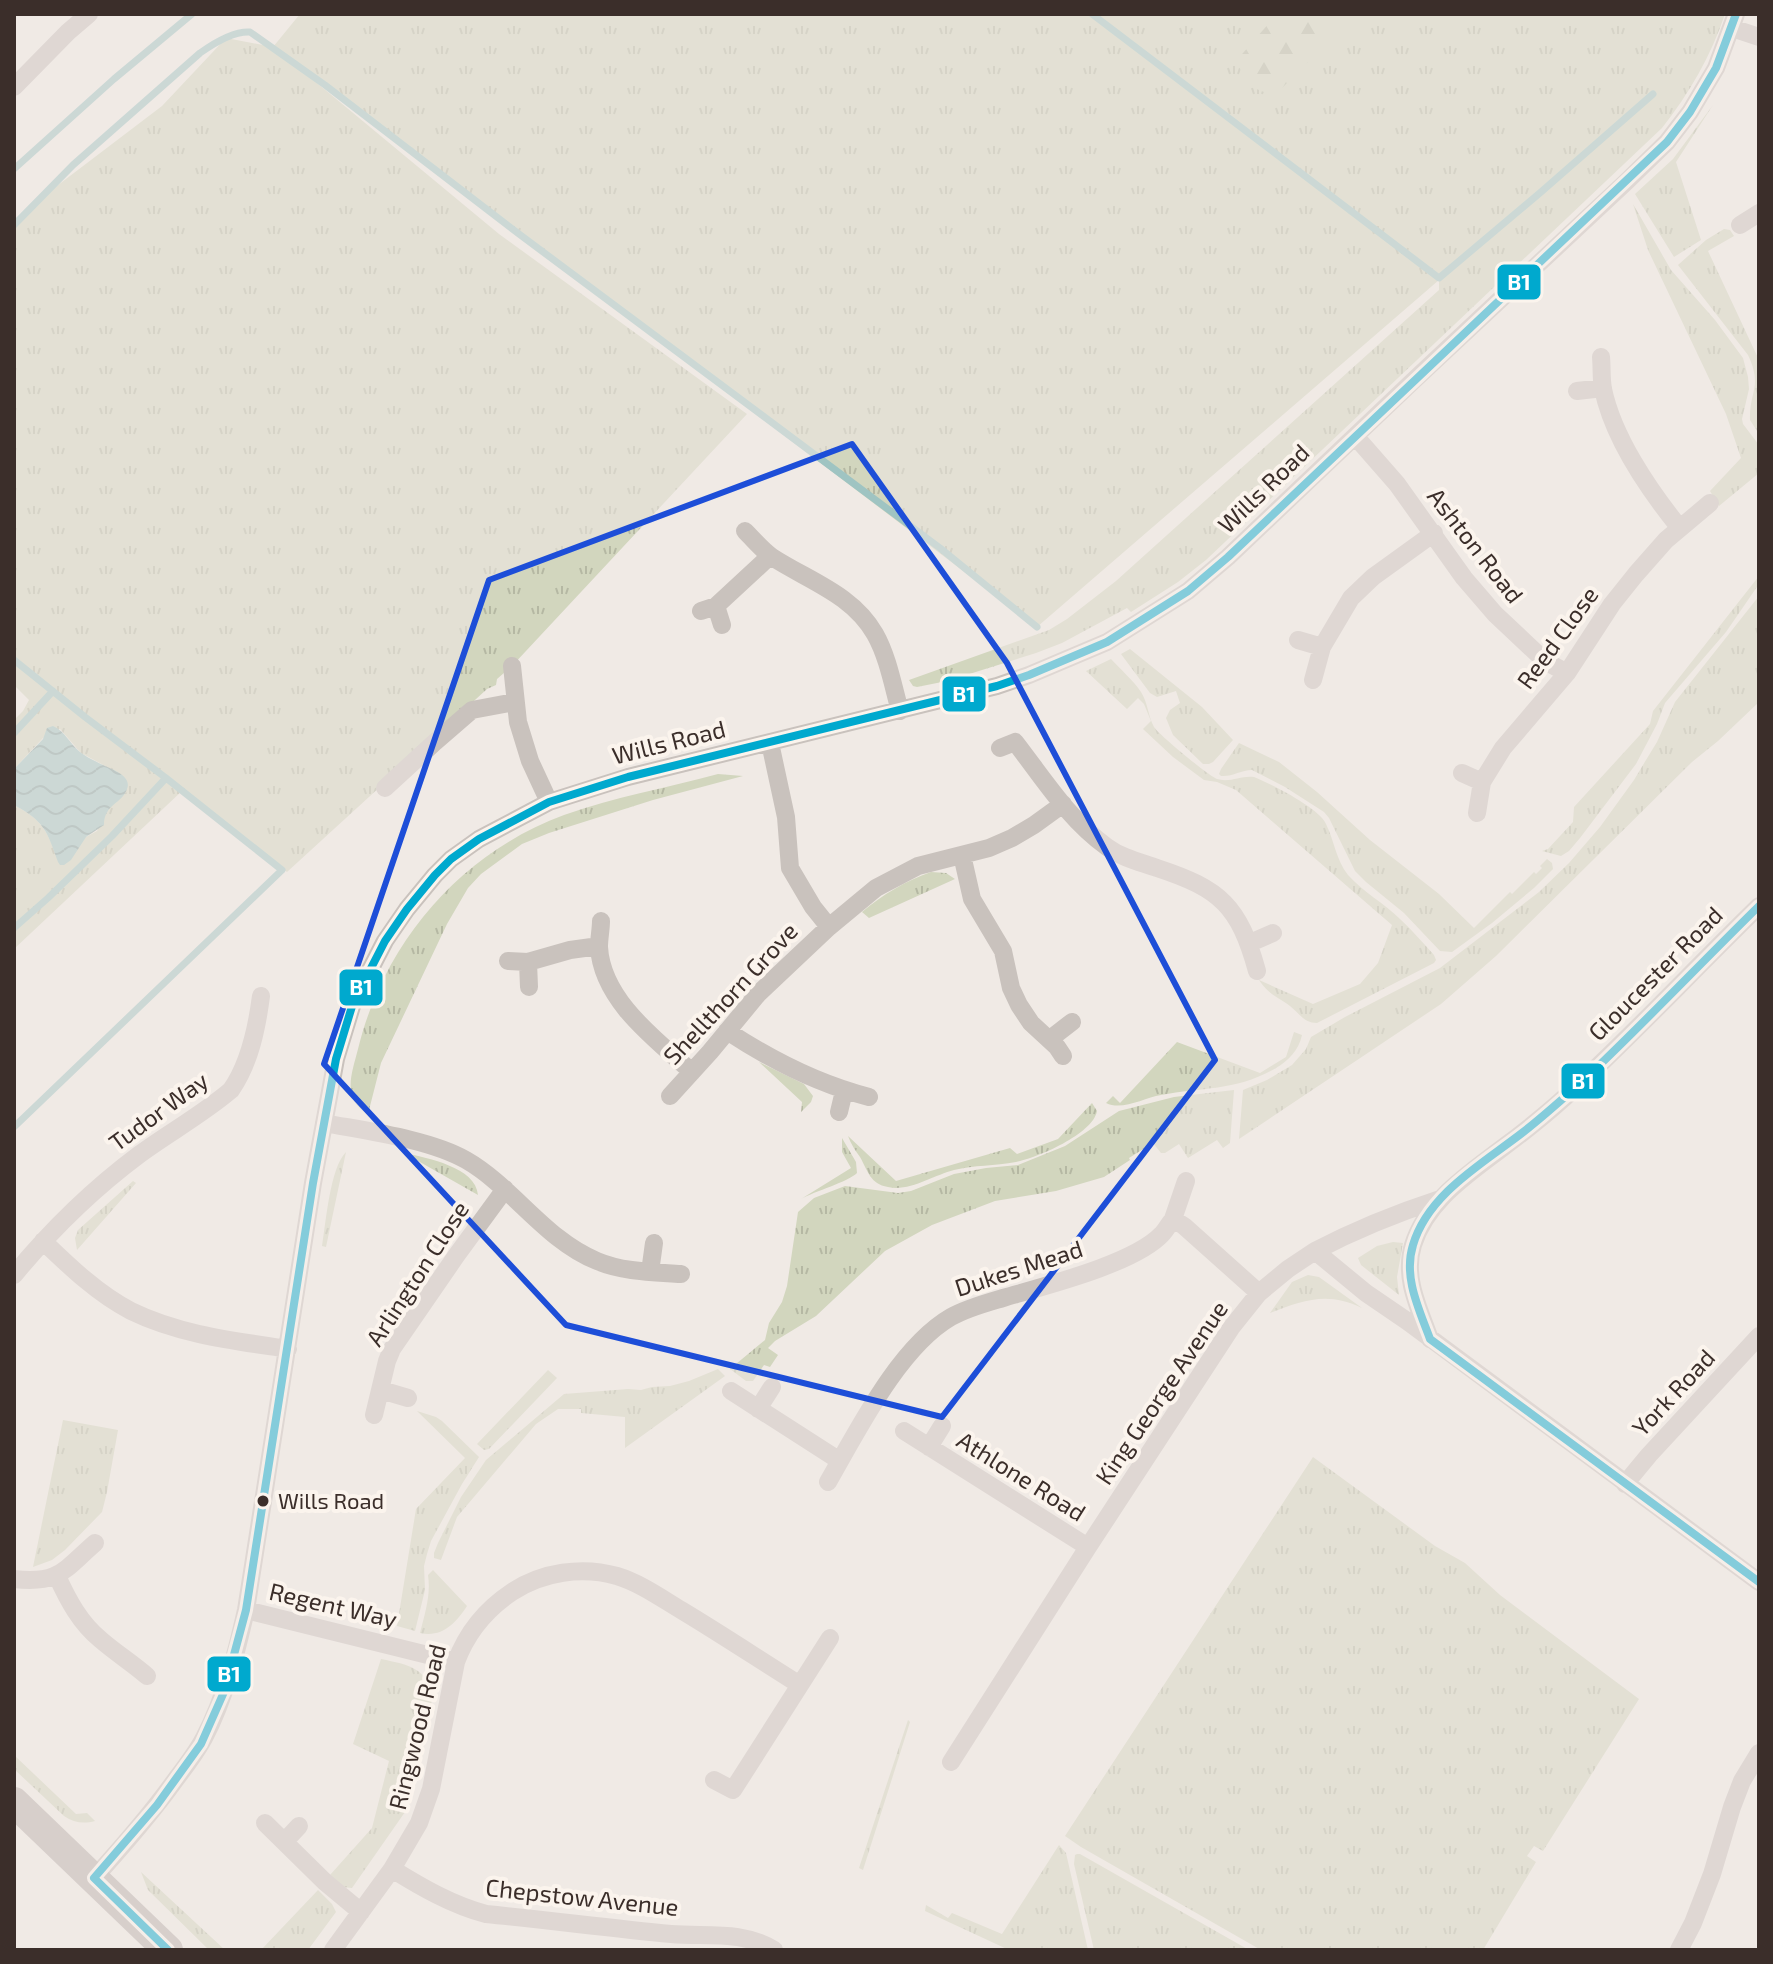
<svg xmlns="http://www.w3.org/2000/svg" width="1773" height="1964" viewBox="0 0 1773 1964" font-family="'Exo 2',sans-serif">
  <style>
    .grass { fill: url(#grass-tufts) }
    .forest { fill: url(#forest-firs) }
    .water { fill: url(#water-waves) }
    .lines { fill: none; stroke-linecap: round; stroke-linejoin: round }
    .stream { stroke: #9fc4c2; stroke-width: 7 }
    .street { stroke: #c9c2bd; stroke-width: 18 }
    .primary { stroke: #b8b0ac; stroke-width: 30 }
    .bus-1-casing { stroke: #fbf4ed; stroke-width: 14 }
    .bus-1 { stroke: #00a9ce; stroke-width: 8 }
    .marked { fill: none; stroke: #1d4ed8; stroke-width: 6; stroke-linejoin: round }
    .bus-dot { fill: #3b2e2a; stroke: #fbf4ed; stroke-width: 3 }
    .labels { text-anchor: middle; stroke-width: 8; stroke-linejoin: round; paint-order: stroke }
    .bus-label { font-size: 22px; fill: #3b2e2a; stroke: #fbf4ed; text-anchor: start }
    .street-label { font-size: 24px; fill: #3b2e2a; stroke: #fbf4ed }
    .line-badge { stroke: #fbf4ed; stroke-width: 3 }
    .badge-label { font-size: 22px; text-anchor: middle; font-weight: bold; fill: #fff }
  </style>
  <defs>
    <pattern id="grass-tufts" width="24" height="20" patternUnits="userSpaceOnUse" patternTransform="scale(2)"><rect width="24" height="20" fill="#d2d6be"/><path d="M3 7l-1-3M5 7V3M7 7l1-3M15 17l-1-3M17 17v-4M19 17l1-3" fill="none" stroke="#b5b8a3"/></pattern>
    <pattern id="forest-firs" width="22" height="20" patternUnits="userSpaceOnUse" patternTransform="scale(2)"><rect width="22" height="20" fill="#d2d6be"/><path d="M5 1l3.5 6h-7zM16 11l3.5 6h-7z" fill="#b5b8a3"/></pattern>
    <pattern id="water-waves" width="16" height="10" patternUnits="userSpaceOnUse" patternTransform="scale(2)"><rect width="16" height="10" fill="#9fc4c2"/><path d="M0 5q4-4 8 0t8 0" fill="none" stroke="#83a09e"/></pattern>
  </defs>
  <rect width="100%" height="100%" fill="#f0eae5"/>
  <path class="grass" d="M300,14H1725C1711,56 1689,94 1662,128L1206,560L1178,582L1131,612L1127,608L1062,643L1036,653L947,681L917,687L913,686L909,680L1049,630L1067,619L1116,581L1439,290V280L1037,627L294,64L499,234L747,414L512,666L497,679L496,685L487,689L287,872L182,791L14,949V805C33,815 42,822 51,842L86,837L97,831L108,809L126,792L122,775L81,753L60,729L43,738L14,769V720L23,711L29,700L14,685V226L41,198L162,106L226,38L273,47Z
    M1713,105L1676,162L1701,240L1674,257L1635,194L1673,159Z
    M1633,204L1671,270L1715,320L1743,358L1748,377L1749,389L1742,419L1743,424L1759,445V473L1719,506L1710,491L1741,458L1726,414L1648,250Z
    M1724,229L1730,230L1734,236L1708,251L1759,360V434L1750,420C1749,391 1763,387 1748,355L1678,265L1706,240Z
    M1759,576V584L1726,632L1665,703L1657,724L1636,764L1580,838L1569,851L1561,856L1542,851L1548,849L1573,822L1574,807L1650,724L1653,711Z
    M1759,596V702L1718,741L1692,762L1496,956L1441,1004L1239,1139L1243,1090L1267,1080L1292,1065L1306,1049L1311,1037L1345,1017L1440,968L1539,892L1569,863L1600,827L1634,780L1646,760L1657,742L1675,702Z
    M1130,649L1202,707L1233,740L1213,762L1209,764H1203L1173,735L1166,718L1170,710L1180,703L1176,691L1157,697L1150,693L1121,654Z
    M1111,659C1121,670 1133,680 1141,692C1148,703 1148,716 1154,727C1159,735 1209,776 1217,779C1230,783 1242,775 1254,777C1271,784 1319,808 1326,824C1334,840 1336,860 1348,875C1363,892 1384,903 1400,919C1412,930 1423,943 1434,955L1436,960L1434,963L1317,1023C1304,1023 1300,1014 1290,1006C1277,996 1270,996 1259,980L1313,1004L1360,984L1378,963L1392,925L1236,790L1217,782L1204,780L1173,757L1143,729L1151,721L1144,704L1138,698L1127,709L1086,671Z
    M1239,743L1279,762L1317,792L1370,840L1439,894L1474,928L1510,892L1512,894L1534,872L1536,874L1542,868L1540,866L1547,859L1552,863L1553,869L1534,888L1492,923L1452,952L1440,951L1404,913L1366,882L1355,871L1329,818L1324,812L1285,787L1252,770C1241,770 1232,777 1221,776L1219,774L1221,769Z
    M718,774L743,776L653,800L549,833L522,844L481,874L468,888L447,924L381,1063L368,1114C341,1099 352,1073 358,1049C384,942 461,853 564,815C614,797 667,788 718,774Z
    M931,872L946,873L955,879L869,918L862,912C883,894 906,881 931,872Z
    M1294,1032L1302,1035C1299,1050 1288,1061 1276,1068C1237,1091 1203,1087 1161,1095C1144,1098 1122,1111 1106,1103L1113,1096L1120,1103L1177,1042L1260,1073L1286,1057Z
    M759,1062L804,1084L813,1096L811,1102L801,1112L802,1102Z
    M1234,1090L1230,1143L1223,1148L1217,1140L1188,1158L1179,1144L1165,1153H1161L1153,1143L1129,1158L1130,1160L1104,1177L1056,1191L995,1201L932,1225L885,1251L816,1316L775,1341L768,1348L778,1355L770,1367L764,1365L753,1381H746L730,1369L765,1340L769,1323L782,1302L787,1286L798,1212L814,1198L845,1186L898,1193L911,1191L954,1174L986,1168L1018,1165L1065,1146L1119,1111L1174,1097Z
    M1092,1103L1097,1111C1093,1134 1037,1158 1016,1162C995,1166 974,1165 954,1170C934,1175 909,1192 888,1187C870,1184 868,1171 860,1157C855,1150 851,1144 848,1136L896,1181L1010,1148L1017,1154L1058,1139Z
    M842,1138L856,1162L857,1173C848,1182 815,1191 801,1199L851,1168L842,1152Z
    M346,1152L326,1247L322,1246C326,1222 330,1168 346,1152Z
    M404,1153C427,1158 476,1167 478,1195Z
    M133,1181L136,1183L77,1250L75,1238L78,1230Z
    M1393,1242L1403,1243L1397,1277L1399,1295L1361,1265L1358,1258L1377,1246Z
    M1308,1275L1319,1277L1362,1308C1328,1291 1303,1300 1270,1313L1292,1282Z
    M718,1369L725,1376L625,1448V1417L581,1413V1409H558L536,1424L457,1517L441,1560L434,1558V1553L438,1543L461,1497L486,1460L564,1394L628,1389L641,1390L652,1387L670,1386L689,1381Z
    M548,1370L557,1378L489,1449L484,1450L477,1444Z
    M417,1411L436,1417L442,1421L479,1457L462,1484L431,1541L427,1554L424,1566L425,1590L415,1631L397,1626L416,1509L465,1458Z
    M63,1420L118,1430L107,1492L102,1512L65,1550L52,1560L33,1567Z
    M1313,1457L1435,1546L1465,1563L1500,1595L1639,1699L1543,1851L1534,1846L1527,1856L1536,1862L1483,1950H1261L1081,1847L1065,1836Z
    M433,1570L467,1606C456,1623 442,1638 420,1633C425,1613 431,1595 428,1575Z
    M381,1659C409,1665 428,1667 432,1700L410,1801L405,1812L352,1888L342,1887L330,1875L372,1828L389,1761L353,1744Z
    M908,1720L910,1722L863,1870L859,1868Z
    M14,1755L76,1814L87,1813L95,1821C84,1824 74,1823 64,1816L14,1769Z
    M1059,1845L1066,1853L1088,1950H1009L925,1911L926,1905L948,1918L952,1913L1002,1934Z
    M1077,1854H1080L1249,1950H1094L1074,1864L1075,1855Z
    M141,1872L225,1950H209L148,1890Z
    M318,1890L332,1904L336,1912L308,1950H261Z"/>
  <path class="forest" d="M1277,14H1356L1274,96L1249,86L1236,61Z"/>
  <path class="water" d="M53,726C65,731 70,744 80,752C85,756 91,759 97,762C107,768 133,774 127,789C122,804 104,804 104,825L86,837L71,860L64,865H60L58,862C47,831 44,821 14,805V769L43,739L47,728Z"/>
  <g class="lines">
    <path class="stream" d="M1092,14L1439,278L1541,192L1653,94
      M14,169L114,79L192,14
      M14,225L73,165L200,53C214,43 233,31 250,32L325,85L519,234L940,548L1037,627
      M14,660L85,717L166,778L282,870L14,1127
      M14,733L53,691
      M14,928L48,898L112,836L166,778"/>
    <path class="street" d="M1732,28L1759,37
      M14,87L68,32L89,14
      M1740,225L1759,213
      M1601,357C1602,367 1601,378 1603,389C1613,437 1649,490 1679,527
      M1577,391L1603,388
      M1355,436L1397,484L1464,578L1495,614L1545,661L1567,673
      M745,531C754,540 762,550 772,557C809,581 852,594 875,634C888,657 893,686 900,711
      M716,606L722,625
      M701,611L716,606L770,556
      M1298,640L1322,647
      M512,666L518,722L530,761L549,802
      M1313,680L1322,647L1351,598L1373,577L1434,533
      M770,743L786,817L790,868L813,907L829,927
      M1000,748L1015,742C1043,778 1069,820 1107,847C1122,858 1140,862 1157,868C1221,889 1239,906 1257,971
      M1462,773L1482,782
      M385,788L435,742L472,710L515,702
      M1477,813L1482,782L1503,748L1567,673L1612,604L1636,574L1666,540L1710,503
      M962,855L972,899L1003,951L1011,988L1019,1005L1031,1023L1057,1047L1063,1056
      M601,921C601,929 599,938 599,947C602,1000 655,1039 692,1072
      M1250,943L1273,933
      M508,961L528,962L570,950L599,946
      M528,962L529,987
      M727,1031C771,1060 818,1084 869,1097
      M1050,1039L1072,1022
      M670,1096L710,1052L758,994L829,927L876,888L918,866L989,848L1012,838L1034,825L1063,804
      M839,1112L844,1091
      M324,1123C366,1131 429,1139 466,1160C513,1187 545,1240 597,1261C623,1272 653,1272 681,1274
      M1186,1181L1173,1219L1184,1226L1259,1293
      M43,1241C70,1267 98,1294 131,1311C180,1335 236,1341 288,1349
      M1315,1251C1355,1230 1397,1213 1440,1199
      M650,1272L654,1243
      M14,1275C51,1230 93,1189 140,1154C170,1132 203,1114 231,1090C250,1063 257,1027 261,996
      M1430,1339C1419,1308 1403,1278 1413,1245C1426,1203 1464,1177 1497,1152C1520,1135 1543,1117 1564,1098C1631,1037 1693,970 1759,906
      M381,1390L408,1398
      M731,1391L840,1461
      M758,1409L772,1387
      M374,1415L387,1361L392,1349L456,1256L505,1189
      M904,1431L1088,1547
      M929,1447L942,1426
      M828,1482C858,1430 899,1347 951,1317C967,1308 986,1303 1003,1298C1044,1286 1134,1264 1162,1234C1166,1230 1169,1224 1173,1219
      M1625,1484L1649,1455L1759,1336
      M57,1576C68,1600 80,1623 101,1640C116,1653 132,1663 147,1676
      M14,1579C59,1584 63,1571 95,1543
      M246,1610L456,1662
      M951,1762L1088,1547L1231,1328L1259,1293L1288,1269L1315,1251L1366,1293L1407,1321L1759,1582
      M714,1780L733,1790L830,1638
      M265,1823L325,1882L361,1912
      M285,1841L299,1826
      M392,1869C421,1887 452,1905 486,1914C547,1920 609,1928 671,1934C707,1937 742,1930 774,1950
      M94,1878C123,1846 151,1814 176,1779C186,1766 196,1753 204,1738C225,1698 236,1654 246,1610L313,1183L336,1059L353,1003L385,941L407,909L435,875L451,859L479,839L549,802L628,777L997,686L1029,675L1107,642L1188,591L1228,557L1413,381L1626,182L1667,142L1690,112L1716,68L1736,14
      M333,1950L392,1869L419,1823L431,1789L456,1662C467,1632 485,1610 512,1592C542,1572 582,1566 617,1576C640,1583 661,1598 681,1610C721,1634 760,1660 800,1685
      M1679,1950L1693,1923L1712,1874L1732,1807L1742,1781L1759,1753"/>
    <path class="primary" d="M14,1802L168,1950"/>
    <g class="bus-1-casing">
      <path id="bus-1" d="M1759,906C1701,963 1645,1022 1586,1078C1565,1097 1544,1116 1522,1133C1482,1164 1428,1194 1413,1245C1403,1277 1419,1309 1430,1339L1759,1582
        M168,1950L94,1878L157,1805L201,1744L224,1692L246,1610L313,1183L336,1059L353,1003L385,941L407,909L435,875L451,859L479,839L549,802L628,777L997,686L1029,675L1107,642L1188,591L1228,557L1667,142L1690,112L1716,68L1736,14"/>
    </g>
    <use href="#bus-1" class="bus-1"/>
  </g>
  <path d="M0 0H1773V1964H0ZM852,444L1007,663L1215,1060L942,1417L566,1325L324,1064L489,580Z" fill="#f0eae5" fill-opacity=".55" fill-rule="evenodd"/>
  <path class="marked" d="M852,444L1007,663L1215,1060L942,1417L566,1325L324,1064L489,580Z"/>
  <circle class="bus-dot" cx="263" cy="1501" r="7"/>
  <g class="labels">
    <g class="bus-label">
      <text x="278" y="1509">Wills Road</text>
    </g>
    <g class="street-label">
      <text transform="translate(1264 489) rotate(-44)" y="8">Wills Road</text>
      <text transform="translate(1475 546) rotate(52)" y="8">Ashton Road</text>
      <text transform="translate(1558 638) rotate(-54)" y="8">Reed Close</text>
      <text transform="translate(669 743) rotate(-14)" y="8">Wills Road</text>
      <text transform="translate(1656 974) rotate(-45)" y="8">Gloucester Road</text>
      <text transform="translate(731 994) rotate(-47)" y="8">Shellthorn Grove</text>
      <text transform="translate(159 1112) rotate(-36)" y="8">Tudor Way</text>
      <text transform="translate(1019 1269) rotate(-18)" y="8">Dukes Mead</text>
      <text transform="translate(418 1274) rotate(-57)" y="8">Arlington Close</text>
      <text transform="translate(1162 1393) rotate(-56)" y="8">King George Avenue</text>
      <text transform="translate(1674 1393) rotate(-47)" y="8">York Road</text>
      <text transform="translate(1021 1477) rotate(32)" y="8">Athlone Road</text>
      <text transform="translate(333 1606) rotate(13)" y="8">Regent Way</text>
      <text transform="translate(418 1727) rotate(-76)" y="8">Ringwood Road</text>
      <text transform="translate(582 1898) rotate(6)" y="8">Chepstow Avenue</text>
    </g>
  </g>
  <g class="line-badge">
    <rect x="1496" y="263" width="46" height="38" rx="8" fill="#00a9ce"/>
    <rect x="941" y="675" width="46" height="38" rx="8" fill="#00a9ce"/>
    <rect x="338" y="968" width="46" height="39" rx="8" fill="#00a9ce"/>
    <rect x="1560" y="1062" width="46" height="38" rx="8" fill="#00a9ce"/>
    <rect x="206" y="1655" width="46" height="38" rx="8" fill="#00a9ce"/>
  </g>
  <g class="badge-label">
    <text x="1519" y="290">B1</text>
    <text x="964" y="702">B1</text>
    <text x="361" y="995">B1</text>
    <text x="1583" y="1089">B1</text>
    <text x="229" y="1682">B1</text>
  </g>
  <rect width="1773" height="1964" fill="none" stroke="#3b2e2a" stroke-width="32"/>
</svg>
